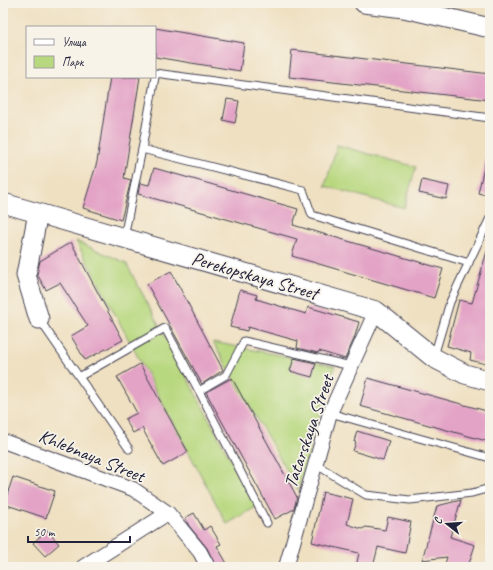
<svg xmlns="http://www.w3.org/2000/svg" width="493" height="570" viewBox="0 0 493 570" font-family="Caveat,sans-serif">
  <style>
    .green { fill: #b8d87f; stroke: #6d7d5d }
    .building { fill: #e3a3c6 }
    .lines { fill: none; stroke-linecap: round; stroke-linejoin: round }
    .service-casing { stroke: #413e4f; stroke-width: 9 }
    .minor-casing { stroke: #413e4f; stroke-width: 16 }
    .secondary-casing { stroke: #413e4f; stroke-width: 21 }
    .service { stroke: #fff; stroke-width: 7 }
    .minor { stroke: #fff; stroke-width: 14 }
    .secondary { stroke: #fff; stroke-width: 19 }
    .labels { text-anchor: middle; stroke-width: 3.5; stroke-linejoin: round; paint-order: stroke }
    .street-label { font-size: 19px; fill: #22223b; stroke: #f7f3e8 }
  </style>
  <rect width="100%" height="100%" fill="#f7f3e8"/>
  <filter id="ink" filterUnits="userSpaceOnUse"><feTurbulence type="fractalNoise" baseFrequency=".025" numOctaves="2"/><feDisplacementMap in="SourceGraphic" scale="8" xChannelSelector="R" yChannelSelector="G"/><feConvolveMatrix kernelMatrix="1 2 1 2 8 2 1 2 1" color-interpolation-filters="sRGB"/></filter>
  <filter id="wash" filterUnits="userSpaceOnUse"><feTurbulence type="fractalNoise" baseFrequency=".012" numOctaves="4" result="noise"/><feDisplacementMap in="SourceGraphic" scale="16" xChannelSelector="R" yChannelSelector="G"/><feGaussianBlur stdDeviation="0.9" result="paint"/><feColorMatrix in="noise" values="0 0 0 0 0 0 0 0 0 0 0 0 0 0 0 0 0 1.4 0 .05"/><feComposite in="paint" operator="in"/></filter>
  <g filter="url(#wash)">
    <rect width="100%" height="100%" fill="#efe0c1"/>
    <path class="green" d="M337,145L416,167L404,208L325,186Z
      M76,241L126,263L256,507L227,524Z
      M213,342L335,366L298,490Z"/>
    <g id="blocks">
      <path class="building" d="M155,28L244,43L240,71L155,57Z
        M292,50L490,74V100L289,77Z
        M110,77H140L124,178L131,180L121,220L83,208L97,162Z
        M227,99L239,101L235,123L223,120Z
        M486,159L490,160V196L478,193Z
        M154,168L298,209L293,225L443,269L434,298L292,256L297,239L138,194L140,183L149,185Z
        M422,180L449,186L446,199L419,193Z
        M71,242L123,340L85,360L71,336L88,326L60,283L46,290L37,274L40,261Z
        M487,251H490V365L470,360L471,353L447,346L459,300L472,303Z
        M171,271L223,370L202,384L147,284Z
        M240,290L257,295L256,299L306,314L308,307L359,322L354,339L345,359L319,351L318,353L297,348L298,341L248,327L247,331L230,327Z
        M294,358L316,363L312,377L290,371Z
        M140,364L188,452L163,466L142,428L133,433L125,419L137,413L117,377Z
        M232,378L297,497L294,509L275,519L206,392Z
        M368,378L490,412V442L360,406Z
        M357,431L389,441L383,460L353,451L356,442H354Z
        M13,477L55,491L46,518L4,504Z
        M323,492L353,499L347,524L362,529L366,527L385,530L388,517L411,522L405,553L378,547L373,567H356L359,553L312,542Z
        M461,500L450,537L475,545L468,567H455L445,564L447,557L422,560L437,506Z
        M194,513L204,530L210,526L221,544L217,546L229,567H216L207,548L189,526L185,518Z
        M47,530L59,544L45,556L33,543Z"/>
    </g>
  </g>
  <g filter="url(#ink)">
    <use href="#blocks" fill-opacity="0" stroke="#413e4f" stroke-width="1"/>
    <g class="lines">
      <g class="service-casing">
        <path id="service" d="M155,74V73L490,118
          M155,77L142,149L303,190L312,215L469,263
          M124,237L142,149
          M39,319L129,449
          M434,356L450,302L490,218
          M79,377L165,328L199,391L226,375L244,341L351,366
          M199,391L267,523
          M330,413L490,458
          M315,464L366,495L410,500L472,493L490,488"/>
      </g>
      <g class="minor-casing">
        <path id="minor" d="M3,441L133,489L168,513L200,552L208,567
          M83,567L168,513
          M286,567L330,413L376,311"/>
      </g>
      <g class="secondary-casing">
        <path id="secondary" d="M364,3L404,8L490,28
          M3,203L376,311L434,358L465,374L490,381
          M38,213L26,275L39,319"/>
      </g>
      <use href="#service" class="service"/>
      <use href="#minor" class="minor"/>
      <use href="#secondary" class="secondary"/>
    </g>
  </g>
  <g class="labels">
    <g class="street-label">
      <text transform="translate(255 275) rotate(16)" y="7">Perekopskaya Street</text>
      <text transform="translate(308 431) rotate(-71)" y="7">Tatarskaya Street</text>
      <text transform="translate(92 455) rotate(22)" y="7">Khlebnaya Street</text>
    </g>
  </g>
  <rect width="493" height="570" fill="none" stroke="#f7f3e8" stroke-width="16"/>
  <rect x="26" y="26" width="130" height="52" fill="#f7f3e8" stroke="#a29fa3"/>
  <rect x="34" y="39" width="20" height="6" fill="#ffffff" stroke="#a29fa3"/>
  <text x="62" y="46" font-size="12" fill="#22223b">Улица</text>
  <rect x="34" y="56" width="20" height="12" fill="#b8d87f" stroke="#a29fa3"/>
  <text x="62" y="66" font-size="12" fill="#22223b">Парк</text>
  <g transform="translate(447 524) rotate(287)" stroke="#f7f3e8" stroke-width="3" paint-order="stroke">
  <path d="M0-3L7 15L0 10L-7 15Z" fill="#22223b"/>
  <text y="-6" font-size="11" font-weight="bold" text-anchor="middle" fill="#22223b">С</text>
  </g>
  <path d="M28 536v6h102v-6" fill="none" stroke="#22223b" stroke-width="2"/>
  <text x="34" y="536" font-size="12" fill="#22223b" stroke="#f7f3e8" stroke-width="3" paint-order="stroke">50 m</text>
</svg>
